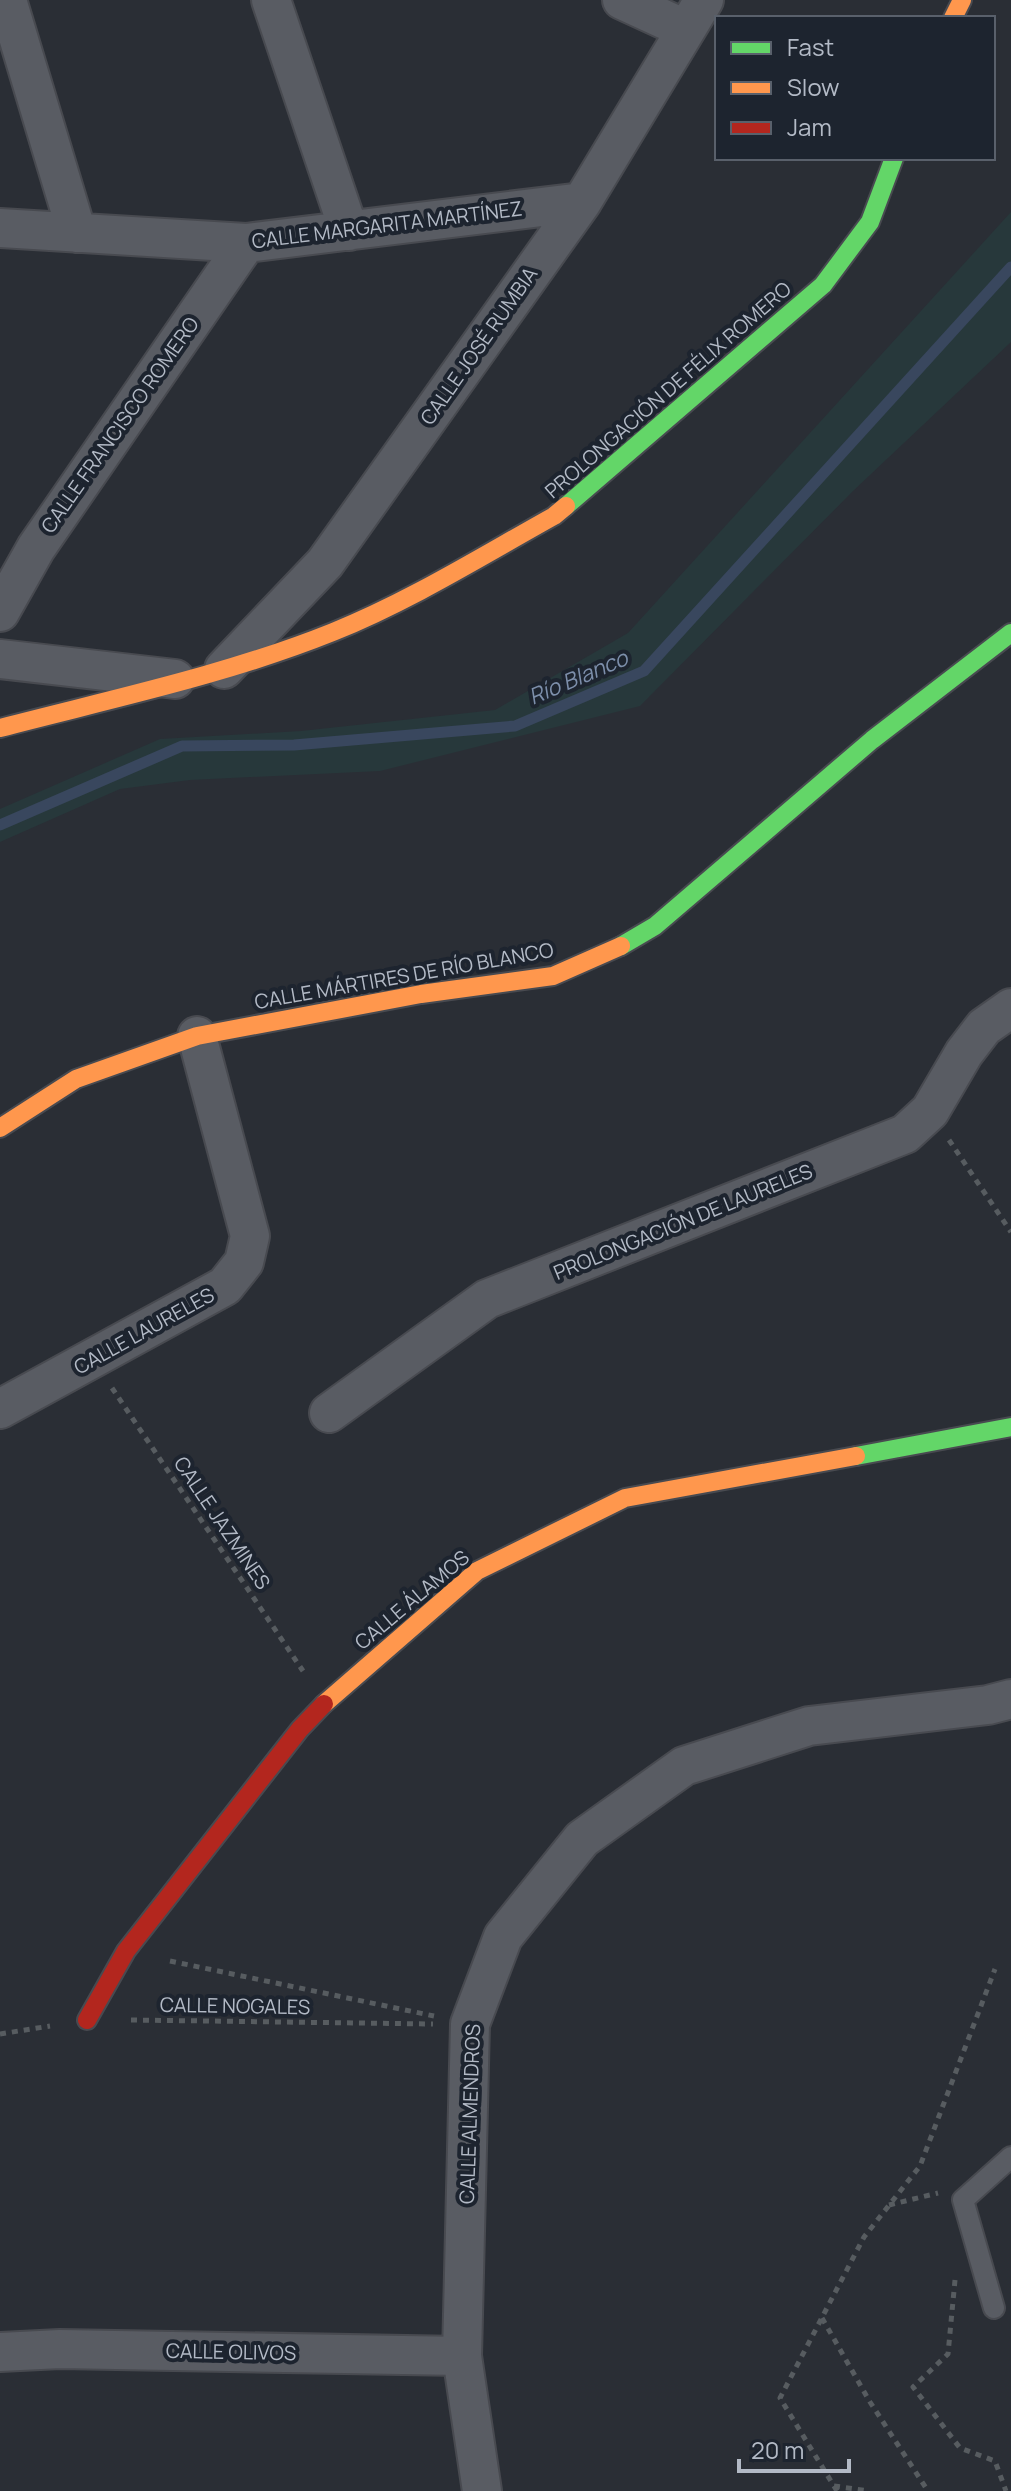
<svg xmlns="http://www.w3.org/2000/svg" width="1011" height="2491" viewBox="0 0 1011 2491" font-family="Manrope,sans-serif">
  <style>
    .green { fill: #27383b }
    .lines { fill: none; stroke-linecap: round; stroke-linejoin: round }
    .stream { stroke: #39475e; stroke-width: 11 }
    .lane-casing { stroke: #484a50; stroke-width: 24 }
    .street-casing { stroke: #484a50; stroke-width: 42 }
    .fast-casing { stroke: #484a50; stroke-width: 22 }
    .slow-casing { stroke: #484a50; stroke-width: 22 }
    .jam-casing { stroke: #484a50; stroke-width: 22 }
    .path { stroke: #575c60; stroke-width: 5; stroke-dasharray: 6 6; stroke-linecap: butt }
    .lane { stroke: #595c63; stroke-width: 20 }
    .street { stroke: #595c63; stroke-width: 38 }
    .fast { stroke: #63d668; stroke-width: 18 }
    .slow { stroke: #ff974d; stroke-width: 18 }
    .jam { stroke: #b3261e; stroke-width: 18 }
    .labels { text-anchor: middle; stroke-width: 8; stroke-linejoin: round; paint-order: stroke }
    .street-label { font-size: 20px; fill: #b3bac6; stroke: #1d242f }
    .water-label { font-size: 22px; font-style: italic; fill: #7d8fab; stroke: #1d242f }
  </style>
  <rect width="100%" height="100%" fill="#2a2e35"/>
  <path class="green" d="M1011,212V342L853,491L640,706L380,771L190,780L120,789L0,842V809L160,739L301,731L495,710L628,633Z"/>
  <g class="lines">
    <path class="stream" d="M0,825L182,746L294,745L515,726L644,671L1011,267"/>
    <g class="lane-casing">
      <path id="lane" d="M994,2308L963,2200L1011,2157"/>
    </g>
    <g class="street-casing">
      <path id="street" d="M7,0L77,233
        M271,0L349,231
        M622,0L685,29
        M0,228L246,243L582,202
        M0,612L36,548L246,243
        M0,659L175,679
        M224,669L325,563L582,202L704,0
        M0,1409L225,1286L244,1262L250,1236L197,1036
        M329,1413L487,1299L905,1134L930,1111L964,1053L984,1027L1011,1008
        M0,2352L60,2349L462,2356
        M482,2491L462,2356L470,2024L503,1937L582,1839L684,1766L809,1726L988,1705L1011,1699"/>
    </g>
    <g class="fast-casing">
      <path id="fast" d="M566,506L823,285L870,222L894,158
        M621,946L655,926L872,740L1011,633
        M856,1456L1011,1427"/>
    </g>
    <g class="slow-casing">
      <path id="slow" d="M953,18L962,0
        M0,728C111,699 226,675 333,632C410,601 482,556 554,516L566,506
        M0,1128L76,1079L197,1036L421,994L553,976L621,946
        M324,1704L477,1571L625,1498L856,1456"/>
    </g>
    <g class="jam-casing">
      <path id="jam" d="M87,2020L126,1951L300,1729L324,1704"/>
    </g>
    <path class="path" d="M949,1140L1011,1232
      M112,1388L303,1671
      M170,1961L434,2016
      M131,2020L433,2024
      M0,2034L50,2026
      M889,2205L938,2193
      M955,2280L948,2354L913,2387L960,2448L995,2461L1006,2491
      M822,2318L870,2402L928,2491
      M834,2486L869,2491
      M837,2491L780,2398L864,2237L920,2166L995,1969"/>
    <use href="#lane" class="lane"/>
    <use href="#street" class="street"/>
    <use href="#fast" class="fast"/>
    <use href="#slow" class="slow"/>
    <use href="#jam" class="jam"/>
  </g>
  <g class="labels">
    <g class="street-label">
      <text transform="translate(387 225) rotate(-7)" y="7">CALLE MARGARITA MARTÍNEZ</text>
      <text transform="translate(479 346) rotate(-55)" y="7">CALLE JOSÉ RUMBIA</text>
      <text transform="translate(668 390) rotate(-41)" y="7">PROLONGACIÓN DE FÉLIX ROMERO</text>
      <text transform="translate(120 425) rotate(-55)" y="7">CALLE FRANCISCO ROMERO</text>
      <text transform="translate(404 976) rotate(-10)" y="7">CALLE MÁRTIRES DE RÍO BLANCO</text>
      <text transform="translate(683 1222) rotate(-22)" y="7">PROLONGACIÓN DE LAURELES</text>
      <text transform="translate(144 1331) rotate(-29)" y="7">CALLE LAURELES</text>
      <text transform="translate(222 1523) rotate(56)" y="7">CALLE JAZMINES</text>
      <text transform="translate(412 1600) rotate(-40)" y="7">CALLE ÁLAMOS</text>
      <text transform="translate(235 2006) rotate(1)" y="7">CALLE NOGALES</text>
      <text transform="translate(470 2114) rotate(-88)" y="7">CALLE ALMENDROS</text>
      <text transform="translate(231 2352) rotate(1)" y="7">CALLE OLIVOS</text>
    </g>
    <g class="water-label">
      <text transform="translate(578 677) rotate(-23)" y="8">Río Blanco</text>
    </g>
  </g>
  <rect x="715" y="16" width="280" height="144" fill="#1d242f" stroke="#59606b" stroke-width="2"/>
  <rect x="731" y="42" width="40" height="12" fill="#63d668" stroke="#59606b" stroke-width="2"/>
  <text x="787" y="56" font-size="24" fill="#b3bac6">Fast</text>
  <rect x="731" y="82" width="40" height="12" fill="#ff974d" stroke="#59606b" stroke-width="2"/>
  <text x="787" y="96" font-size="24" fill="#b3bac6">Slow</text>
  <rect x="731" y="122" width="40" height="12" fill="#b3261e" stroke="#59606b" stroke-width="2"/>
  <text x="787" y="136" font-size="24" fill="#b3bac6">Jam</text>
  <path d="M739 2459v12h110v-12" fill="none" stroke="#b3bac6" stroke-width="4"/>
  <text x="751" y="2459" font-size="24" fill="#b3bac6" stroke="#1d242f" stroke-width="6" paint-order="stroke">20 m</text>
</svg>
